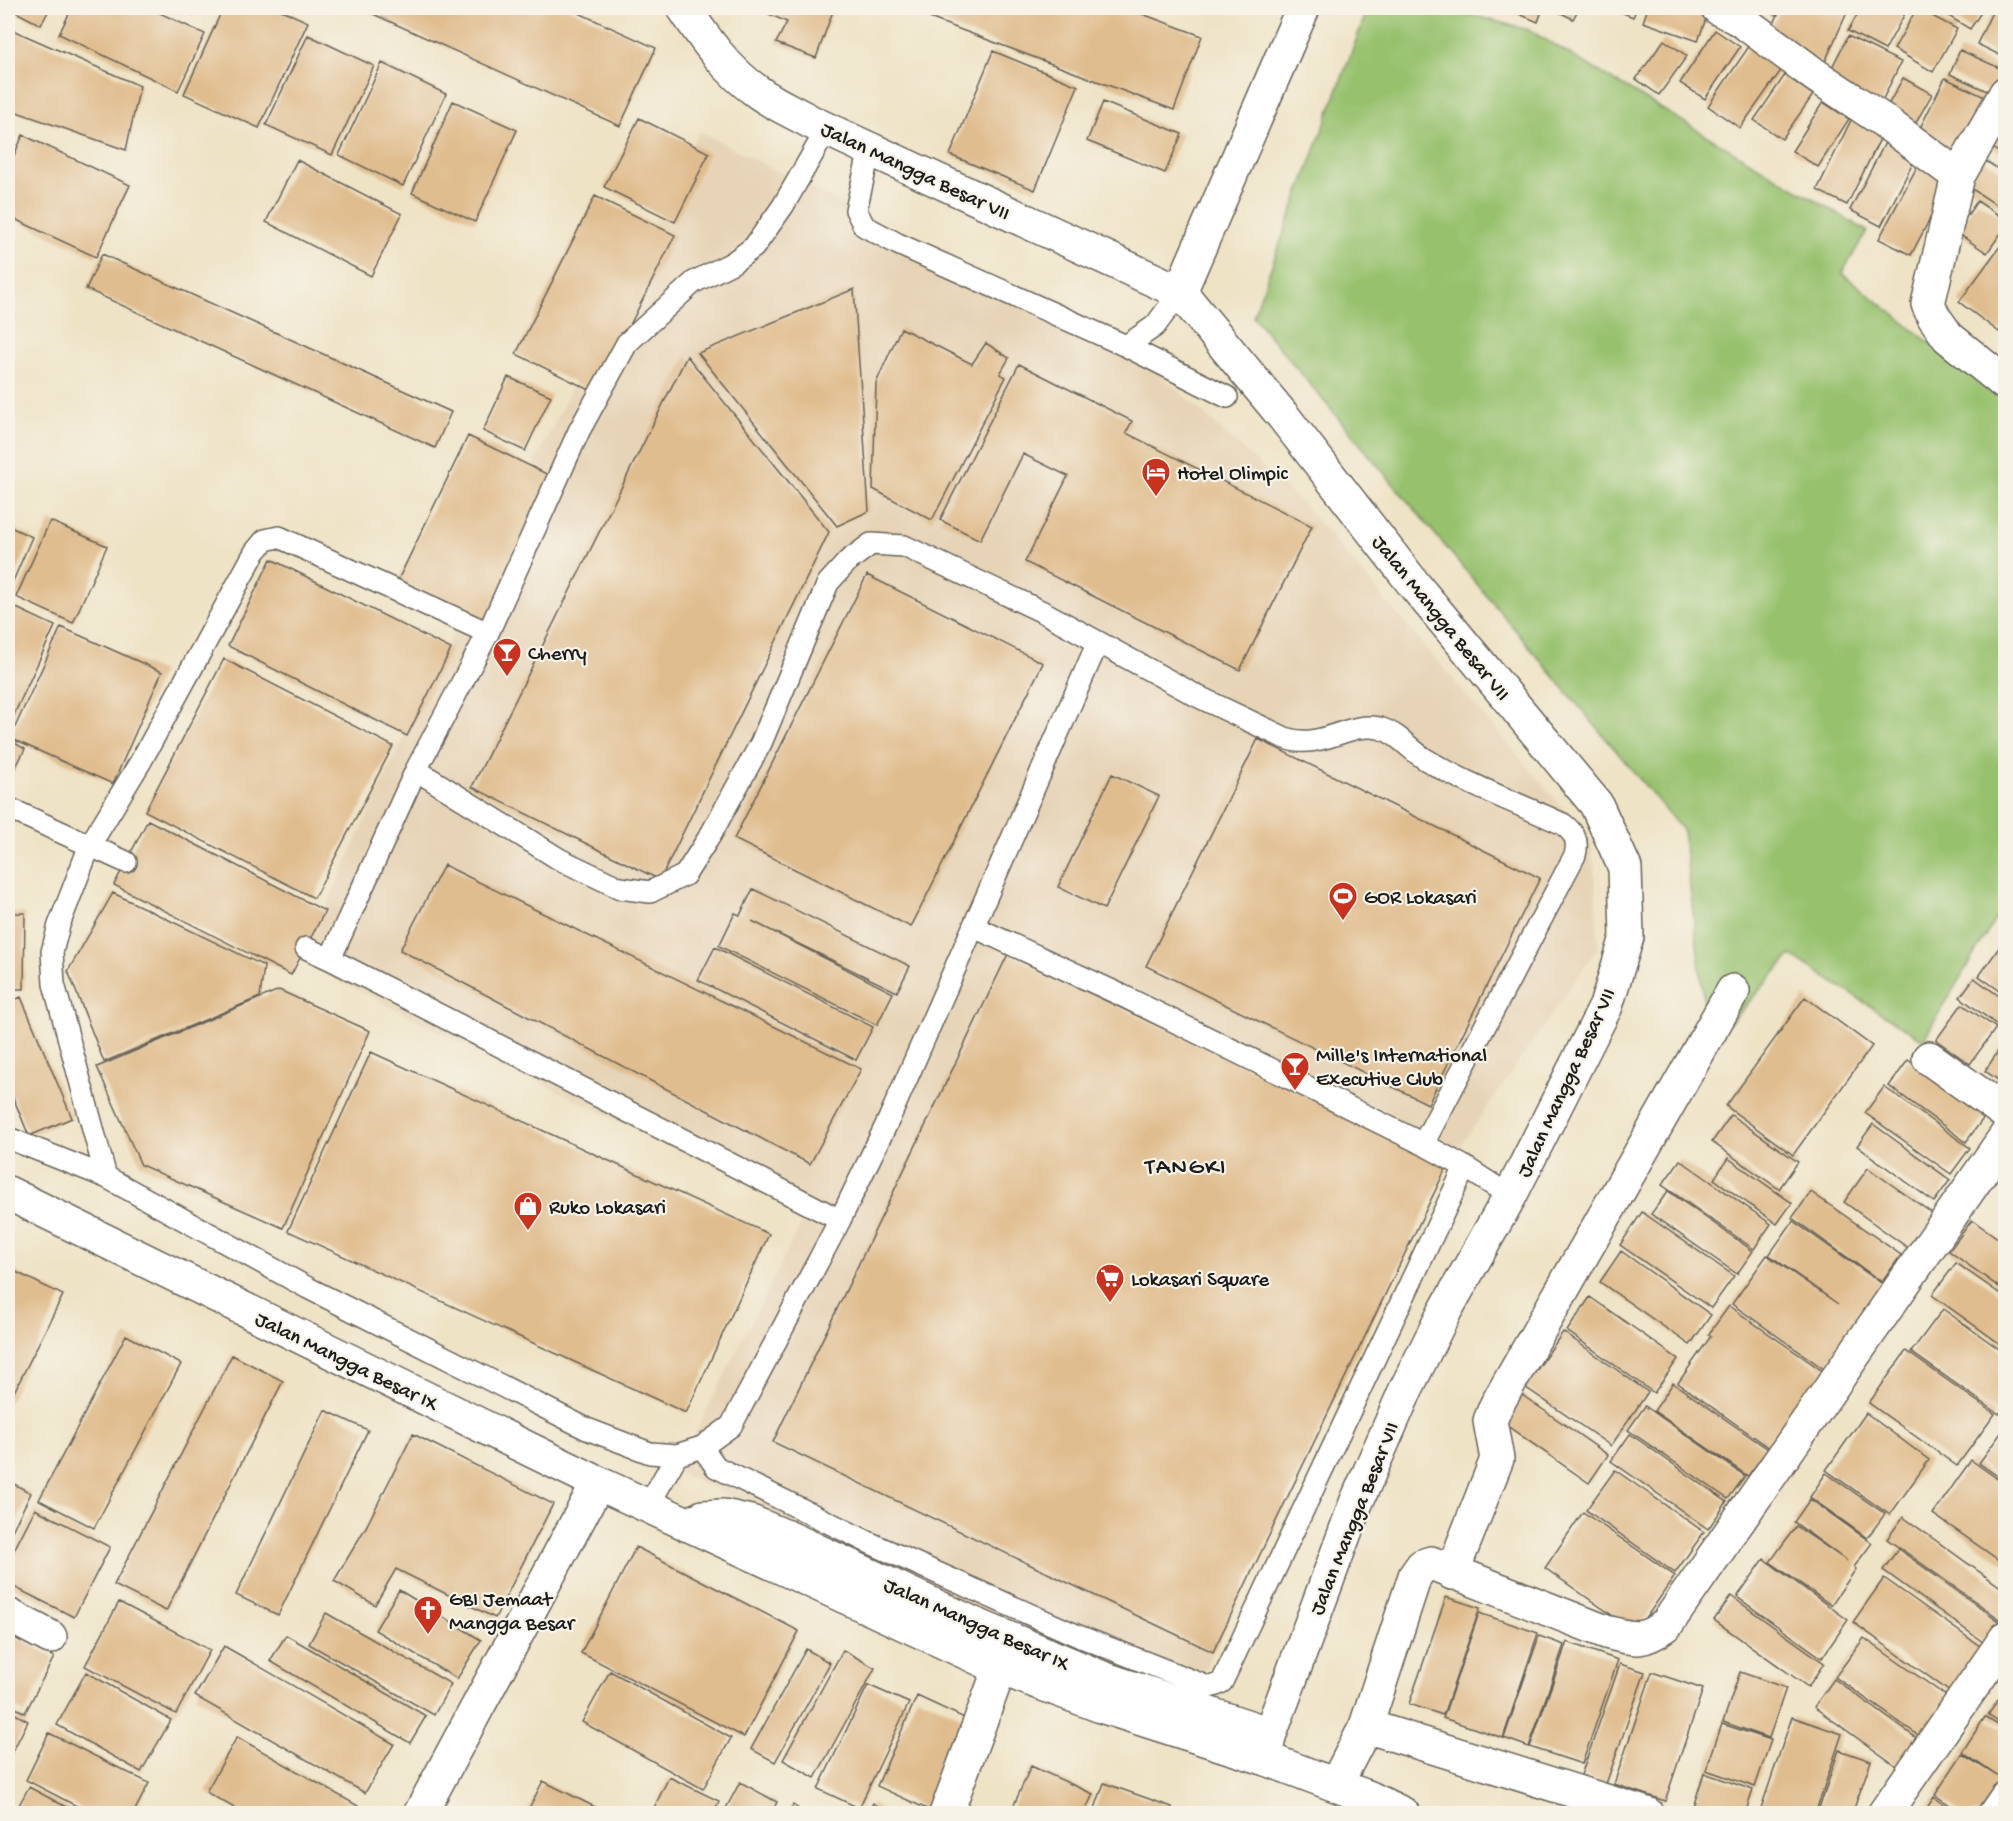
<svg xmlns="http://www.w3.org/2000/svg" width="2013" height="1821" viewBox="0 0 2013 1821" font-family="'Gochi Hand',sans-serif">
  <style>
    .built { fill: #e7d4b7 }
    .green { fill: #97c16d; stroke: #5a6e44; stroke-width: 1.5 }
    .building { fill: #e0bd8f }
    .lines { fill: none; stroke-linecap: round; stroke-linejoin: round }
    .service-casing { stroke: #666258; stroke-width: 24 }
    .minor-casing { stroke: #666258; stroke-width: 36 }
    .tertiary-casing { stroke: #666258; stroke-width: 36 }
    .service { stroke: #fff; stroke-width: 21 }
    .minor { stroke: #fff; stroke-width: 33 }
    .tertiary { stroke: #fff; stroke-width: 33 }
    .labels { text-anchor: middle; stroke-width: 4.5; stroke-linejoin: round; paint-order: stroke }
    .street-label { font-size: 21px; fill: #1c1c1c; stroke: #f7f3e8 }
    .poi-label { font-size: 21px; fill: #1c1c1c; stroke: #f7f3e8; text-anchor: start }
    .quarter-label { font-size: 24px; letter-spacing: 1.5px; fill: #1c1c1c; stroke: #f7f3e8 }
  </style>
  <rect width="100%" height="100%" fill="#f7f3e8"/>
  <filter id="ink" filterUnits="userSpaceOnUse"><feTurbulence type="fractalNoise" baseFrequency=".0167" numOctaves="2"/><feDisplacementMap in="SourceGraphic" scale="12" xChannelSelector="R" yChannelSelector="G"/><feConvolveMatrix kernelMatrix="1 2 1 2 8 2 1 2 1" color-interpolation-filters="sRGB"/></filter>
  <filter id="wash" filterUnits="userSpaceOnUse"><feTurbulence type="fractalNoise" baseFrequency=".008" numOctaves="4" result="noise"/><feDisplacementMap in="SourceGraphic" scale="24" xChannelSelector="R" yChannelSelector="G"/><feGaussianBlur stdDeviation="1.35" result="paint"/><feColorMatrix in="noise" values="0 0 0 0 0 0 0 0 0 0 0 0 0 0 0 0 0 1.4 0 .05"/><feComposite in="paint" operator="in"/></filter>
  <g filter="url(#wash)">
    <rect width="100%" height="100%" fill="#efe3c6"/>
    <path class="built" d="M699,131L1140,356L1304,505L1592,842L1599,946L1448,1164L1185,1710L676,1471L808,1210L573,1099L330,976L311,941L388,770L534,464Z"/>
    <path class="green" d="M1368,8H1445L1529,30L1867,231L1842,273L2005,403V903L1923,1040L1791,955L1730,1023L1705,1009L1683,831L1253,316Z"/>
    <g id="blocks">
      <path class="building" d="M8,8H50L41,25Z
        M72,8H149L205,34L178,91L59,34Z
        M177,8H198L194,15Z
        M223,8H277L308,22L259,128L184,94Z
        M360,8H568L656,48L620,126Z
        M755,8H834L816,58L776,43L787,22Z
        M903,8H1126L1202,36L1174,110Z
        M1513,8H1543L1538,22L1512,11Z
        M1551,8H1579L1573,19Z
        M1611,8H1637L1633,17Z
        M1648,8H1702L1709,10L1698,41L1643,22Z
        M1754,8H1778L1776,15Z
        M1781,8H1849L1824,64L1767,39Z
        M1861,8H1908L1885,50L1848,31Z
        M1917,8L1957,29L1933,72L1894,49Z
        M1935,8H1984L1970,29Z
        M1994,8H2006V58L1977,44Z
        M8,28L140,86L126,150L8,109Z
        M1715,30L1740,47L1705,99L1680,83Z
        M308,35L374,66L332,155L266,125Z
        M1848,36L1901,62L1880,105L1826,79Z
        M1664,40L1687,56L1659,95L1636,79Z
        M1750,45L1782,69L1740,128L1708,106Z
        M1960,50L2006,71V85L2000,97L1950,74Z
        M993,51L1078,86L1035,190L950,155Z
        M382,63L446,94L403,186L339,155Z
        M1785,75L1813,95L1782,139L1754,120Z
        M1903,78L1932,94L1910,133L1881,118Z
        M1945,78L1989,99L1958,163L1913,142Z
        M453,101L517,130L475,222L412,193Z
        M1103,102L1182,134L1165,173L1087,141Z
        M1823,102L1849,119L1818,167L1792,151Z
        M639,118L709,153L675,222L604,187Z
        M1852,118L1883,133L1847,205L1817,190Z
        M2006,118V157L1988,145Z
        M23,135L130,185L96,257L8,216V169Z
        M1887,139L1917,155L1881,226L1850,210Z
        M1983,159L2006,174L2004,210L1966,185Z
        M297,160L402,214L371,276L266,222Z
        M1918,165L1949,182L1911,255L1879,239Z
        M595,196L675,235L596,393L516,354Z
        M1977,201L2006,220V226L1987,253L1956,232Z
        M2006,238V323L1999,332L1959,302Z
        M102,254L451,412L435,448L86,289Z
        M854,289L869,511L837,526L698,353Z
        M901,328L972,364L986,343L1009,358L1000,374L1006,377L932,520L873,489L876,383Z
        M687,356L829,532L660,880L472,787Z
        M1019,364L1132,421L1126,433L1312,526L1240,670L1025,562L1068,476L1023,454L980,540L940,520Z
        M508,377L551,396L525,451L483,431Z
        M468,436L555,478L485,622L398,580Z
        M50,521L107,546L73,623L16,597Z
        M8,526L32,537L8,593Z
        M271,559L451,649L407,736L228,646Z
        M867,575L1043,663L911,927L734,839Z
        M8,604L55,626L12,719L8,717Z
        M61,627L162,672L113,784L10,738Z
        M224,659L393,746L314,898L145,811Z
        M8,739L25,749L8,783Z
        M1258,739L1540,878L1428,1104L1146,966Z
        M1112,774L1159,796L1104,909L1058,887Z
        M148,820L325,911L291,975L114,885Z
        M444,865L861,1069L810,1164L400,950Z
        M753,889L910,966L897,992L752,921L893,993L877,1025L719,946L735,913L740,915Z
        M113,893L264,966L260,997L104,1062L68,971Z
        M8,913H25L24,989H8Z
        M2003,942L2006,944V995L1979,976Z
        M715,947L873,1027L856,1060L698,980Z
        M1008,954L1448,1164L1213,1652L773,1442Z
        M1974,978L2006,1001V1022L2001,1028L1960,997Z
        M279,990L370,1031L283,1228L141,1165L97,1067Z
        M21,997L72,1118L29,1136L8,1085V1003Z
        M1805,997L1872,1046L1793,1155L1726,1106Z
        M1962,1004L1996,1028L1970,1064L1936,1040Z
        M2006,1039V1085L1985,1071Z
        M371,1052L769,1234L686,1413L288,1231Z
        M1908,1060L1985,1116L1966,1142L1889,1086Z
        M1884,1087L1970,1148L1951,1174L1865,1113Z
        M1731,1115L1798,1162L1779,1189L1712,1142Z
        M1873,1124L1950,1180L1934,1202L1857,1146Z
        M1728,1158L1792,1203L1777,1224L1714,1179Z
        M1680,1160L1771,1224L1754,1249L1662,1185Z
        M1868,1168L1936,1216L1911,1250L1844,1202Z
        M1668,1191L1753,1251L1737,1274L1651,1214Z
        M1811,1192L1901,1255L1882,1282L1792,1218Z
        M1642,1212L1734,1276L1711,1308L1620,1245Z
        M1972,1220L2006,1244V1292L1949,1251Z
        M1793,1221L1884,1285L1824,1369L1732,1304L1767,1255L1838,1304L1769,1255Z
        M1621,1251L1711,1315L1690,1345L1600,1282Z
        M1956,1263L2006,1298V1348L1932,1295Z
        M12,1270L63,1295L8,1404V1278Z
        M1590,1297L1678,1359L1654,1393L1567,1331Z
        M1729,1306L1824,1372L1770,1448L1678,1383L1711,1336L1708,1335Z
        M1943,1309L2006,1354V1405L1999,1414L1911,1352Z
        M1563,1332L1648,1392L1611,1446L1525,1387Z
        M126,1335L181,1364L94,1528L39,1500Z
        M1906,1351L1995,1414L1957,1466L1869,1403Z
        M232,1355L283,1381L166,1611L114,1585Z
        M1673,1383L1768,1449L1748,1476L1654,1411Z
        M1522,1395L1608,1455L1589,1483L1503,1423Z
        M1645,1406L1745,1476L1728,1499L1628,1430Z
        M325,1410L368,1430L278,1615L236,1595Z
        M1866,1413L1929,1460L1890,1515L1826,1470Z
        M2006,1426V1482L1979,1463Z
        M413,1434L553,1504L495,1618L396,1569L375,1605L334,1581L366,1527Z
        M1630,1434L1727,1502L1708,1529L1611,1461Z
        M1971,1460L2006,1485V1565L1933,1514Z
        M1615,1470L1704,1532L1675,1573L1586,1510Z
        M1826,1473L1885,1514L1867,1538L1810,1497Z
        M8,1481L31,1493L8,1539Z
        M1810,1499L1872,1543L1854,1567L1856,1569L1831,1605L1770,1562L1796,1526L1847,1561L1794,1522Z
        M35,1509L110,1547L74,1617L8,1584V1562Z
        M1583,1512L1675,1576L1636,1632L1545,1568Z
        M1903,1517L2006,1591V1612L2000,1619L1887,1539Z
        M636,1547L799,1631L744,1737L581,1653Z
        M1898,1549L2002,1623L1987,1645L1883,1570Z
        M1764,1559L1848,1620L1822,1658L1737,1597Z
        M1884,1578L1991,1654L1960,1699L1853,1622Z
        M399,1590L481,1640L457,1679L375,1630Z
        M1731,1596L1824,1663L1808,1687L1714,1620Z
        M1446,1597L1480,1608L1443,1715L1409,1704Z
        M119,1602L210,1650L176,1714L85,1666Z
        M326,1613L451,1684L434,1715L309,1644Z
        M1479,1613L1538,1633L1503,1738L1443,1718Z
        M286,1635L426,1716L410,1743L270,1661Z
        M13,1636L54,1657L25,1713L8,1704V1647Z
        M1539,1636L1564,1645L1529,1747L1504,1738Z
        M1864,1638L1956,1703L1928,1742L1835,1677Z
        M1567,1642L1618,1660L1582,1764L1530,1747Z
        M224,1646L394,1744L365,1793L195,1696Z
        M806,1649L830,1663L775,1762L751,1749Z
        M843,1650L875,1668L815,1778L783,1760Z
        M1620,1664L1645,1672L1606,1784L1581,1775Z
        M610,1671L731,1738L703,1789L582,1722Z
        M86,1672L171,1720L141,1772L57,1725Z
        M1652,1672L1703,1689L1665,1801L1614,1784Z
        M1740,1672L1786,1688L1769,1738L1723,1722Z
        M1834,1679L1922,1742L1902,1770L1814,1707Z
        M868,1685L909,1703L859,1808L818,1789Z
        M2006,1688V1727L1988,1715Z
        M917,1696L969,1720L929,1810L877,1786Z
        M8,1710L28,1721L8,1761Z
        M1792,1717L1842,1734L1815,1814H1759Z
        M1985,1717L2006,1730V1782L1985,1814H1963L1935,1795L1962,1754L1999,1777L1962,1752Z
        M1722,1724L1771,1740L1755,1787L1706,1770Z
        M49,1733L149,1783L133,1814H92L26,1780Z
        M237,1737L372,1814H245L206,1792Z
        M1839,1750L1871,1761L1852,1814H1817Z
        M1031,1766L1093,1794L1084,1814H1010Z
        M1704,1773L1753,1790L1745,1814H1710L1693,1807Z
        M669,1777L719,1801L713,1814H651Z
        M543,1781L609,1814H526Z
        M740,1782L777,1802L771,1814H723Z
        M1104,1783L1172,1807L1170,1814H1093Z
        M29,1787L79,1814H14Z
        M1934,1797L1958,1814H1923Z
        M873,1803L888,1814H866Z
        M793,1805L806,1814H787Z"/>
    </g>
  </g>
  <g filter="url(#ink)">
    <use href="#blocks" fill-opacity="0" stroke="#666258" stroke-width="1.5"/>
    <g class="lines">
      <g class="service-casing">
        <path id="service" d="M827,129L783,206L754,247L732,263L694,282L627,343L579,431L488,633L416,770L330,959L840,1220
          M870,149L856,210L864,226L898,244L1126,346L1227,397
          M1126,346L1155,326L1180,292
          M416,770L559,859L620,888L650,892L685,875L711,834L761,743L828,583L848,561L871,544L904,546L1045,613L1197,696L1285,738C1321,751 1348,721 1379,728C1398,733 1409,749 1425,759C1468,785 1517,803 1563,824C1574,833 1579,840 1575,855L1423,1144
          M8,808L126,862
          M974,927L1121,995L1423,1144L1465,1167L1510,1196
          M306,948L330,959
          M8,1138L106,1177L308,1288L587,1429L650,1453L677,1455L702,1447L731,1426L840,1220L889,1119L1098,642
          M106,1177L54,984L52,952L59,925L90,845L141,761L255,552L265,540L279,537L488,633
          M702,1447L716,1467L868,1542L1076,1635L1208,1687L1214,1686L1222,1682L1465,1167
          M648,1506L677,1455"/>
      </g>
      <g class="minor-casing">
        <path id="minor" d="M1718,8L1741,20L1815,75L1884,121L1958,176L1928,304L1934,317L1948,337L2006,384
          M1958,176L2006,93
          M1929,1058L2006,1113
          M1452,1573L1497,1459L1490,1421L1496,1406L1733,991
          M8,1615L50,1637
          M1366,1726L1415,1576L1422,1566L1431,1563L1606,1632C1634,1639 1642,1643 1666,1625L2006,1136
          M1264,1758L1370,1798L1403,1814
          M1336,1784L1366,1726L1647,1814
          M420,1814L598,1483
          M946,1814L1000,1668
          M1884,1814L2006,1638
          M1995,1814L2006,1798"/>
      </g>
      <g class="tertiary-casing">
        <path id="tertiary" d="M1180,292L1303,8
          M8,1193L598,1483L1000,1668L1101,1706L1264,1758L1270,1734L1356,1503L1406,1389L1445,1311L1510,1196L1606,1006L1627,937L1625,868L1596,804L1416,587L1283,416L1180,292L811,122C794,112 774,104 758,92C727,71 704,38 684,8
          M688,1525L703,1517L724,1516L751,1522L794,1540L974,1624L1105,1679L1270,1734"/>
      </g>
      <use href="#service" class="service"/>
      <use href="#minor" class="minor"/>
      <use href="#tertiary" class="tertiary"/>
    </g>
  </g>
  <defs>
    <g id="hotel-pin" transform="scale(1.5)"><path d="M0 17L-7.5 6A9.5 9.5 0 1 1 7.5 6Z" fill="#c8321e" stroke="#f7f3e8"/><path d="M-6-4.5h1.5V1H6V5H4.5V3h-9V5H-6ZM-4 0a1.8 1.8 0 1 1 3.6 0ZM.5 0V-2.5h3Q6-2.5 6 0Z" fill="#fff"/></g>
    <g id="bar-pin" transform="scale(1.5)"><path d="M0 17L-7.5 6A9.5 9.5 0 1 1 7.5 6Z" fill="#c8321e" stroke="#f7f3e8"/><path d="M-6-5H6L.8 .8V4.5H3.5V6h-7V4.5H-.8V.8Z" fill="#fff"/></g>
    <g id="stadium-pin" transform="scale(1.5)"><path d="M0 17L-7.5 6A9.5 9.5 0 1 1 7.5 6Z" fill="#c8321e" stroke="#f7f3e8"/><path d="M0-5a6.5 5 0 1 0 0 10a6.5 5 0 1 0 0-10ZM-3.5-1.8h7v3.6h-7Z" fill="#fff"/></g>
    <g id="shop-pin" transform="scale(1.5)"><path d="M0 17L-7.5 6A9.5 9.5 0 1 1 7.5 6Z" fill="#c8321e" stroke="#f7f3e8"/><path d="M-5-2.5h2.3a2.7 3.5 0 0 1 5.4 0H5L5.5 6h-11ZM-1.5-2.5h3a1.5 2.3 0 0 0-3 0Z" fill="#fff"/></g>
    <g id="supermarket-pin" transform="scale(1.5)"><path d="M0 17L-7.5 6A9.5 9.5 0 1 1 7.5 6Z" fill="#c8321e" stroke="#f7f3e8"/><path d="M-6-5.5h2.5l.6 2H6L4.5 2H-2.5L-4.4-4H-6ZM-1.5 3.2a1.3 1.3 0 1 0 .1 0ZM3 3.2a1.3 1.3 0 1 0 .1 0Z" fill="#fff"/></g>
    <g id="church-pin" transform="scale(1.5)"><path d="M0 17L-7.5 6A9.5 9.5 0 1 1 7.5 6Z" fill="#c8321e" stroke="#f7f3e8"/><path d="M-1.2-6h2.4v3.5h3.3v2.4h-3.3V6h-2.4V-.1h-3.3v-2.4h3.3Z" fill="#fff"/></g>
  </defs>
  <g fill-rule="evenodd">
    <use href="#hotel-pin" x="1156" y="472"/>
    <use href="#bar-pin" x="507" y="652"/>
    <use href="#stadium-pin" x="1343" y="896"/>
    <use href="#bar-pin" x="1295" y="1066"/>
    <use href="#shop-pin" x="528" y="1206"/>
    <use href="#supermarket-pin" x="1110" y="1278"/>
    <use href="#church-pin" x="428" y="1610"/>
  </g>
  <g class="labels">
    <g class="street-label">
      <text transform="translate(916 170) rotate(25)" y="7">Jalan Mangga Besar VII</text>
      <text transform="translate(1442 617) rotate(51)" y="7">Jalan Mangga Besar VII</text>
      <text transform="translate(1565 1082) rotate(-65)" y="7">Jalan Mangga Besar VII</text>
      <text transform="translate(347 1360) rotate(26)" y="7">Jalan Mangga Besar IX</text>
      <text transform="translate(1353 1518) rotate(-68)" y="7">Jalan Mangga Besar VII</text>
      <text transform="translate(977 1623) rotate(24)" y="7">Jalan Mangga Besar IX</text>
    </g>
    <g class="poi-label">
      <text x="1177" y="479">Hotel Olimpic</text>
      <text x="528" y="659">Cherry</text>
      <text x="1364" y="903">GOR Lokasari</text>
      <text x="1316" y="1061">Mille's International<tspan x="1316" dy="24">Executive Club</tspan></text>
      <text x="549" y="1213">Ruko Lokasari</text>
      <text x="1131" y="1285">Lokasari Square</text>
      <text x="449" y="1605">GBI Jemaat<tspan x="449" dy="24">Mangga Besar</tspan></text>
    </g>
    <g class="quarter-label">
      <text x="1186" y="1173">TANGKI</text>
    </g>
  </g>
  <rect width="2013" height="1821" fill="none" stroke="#f7f3e8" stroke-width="30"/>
</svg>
